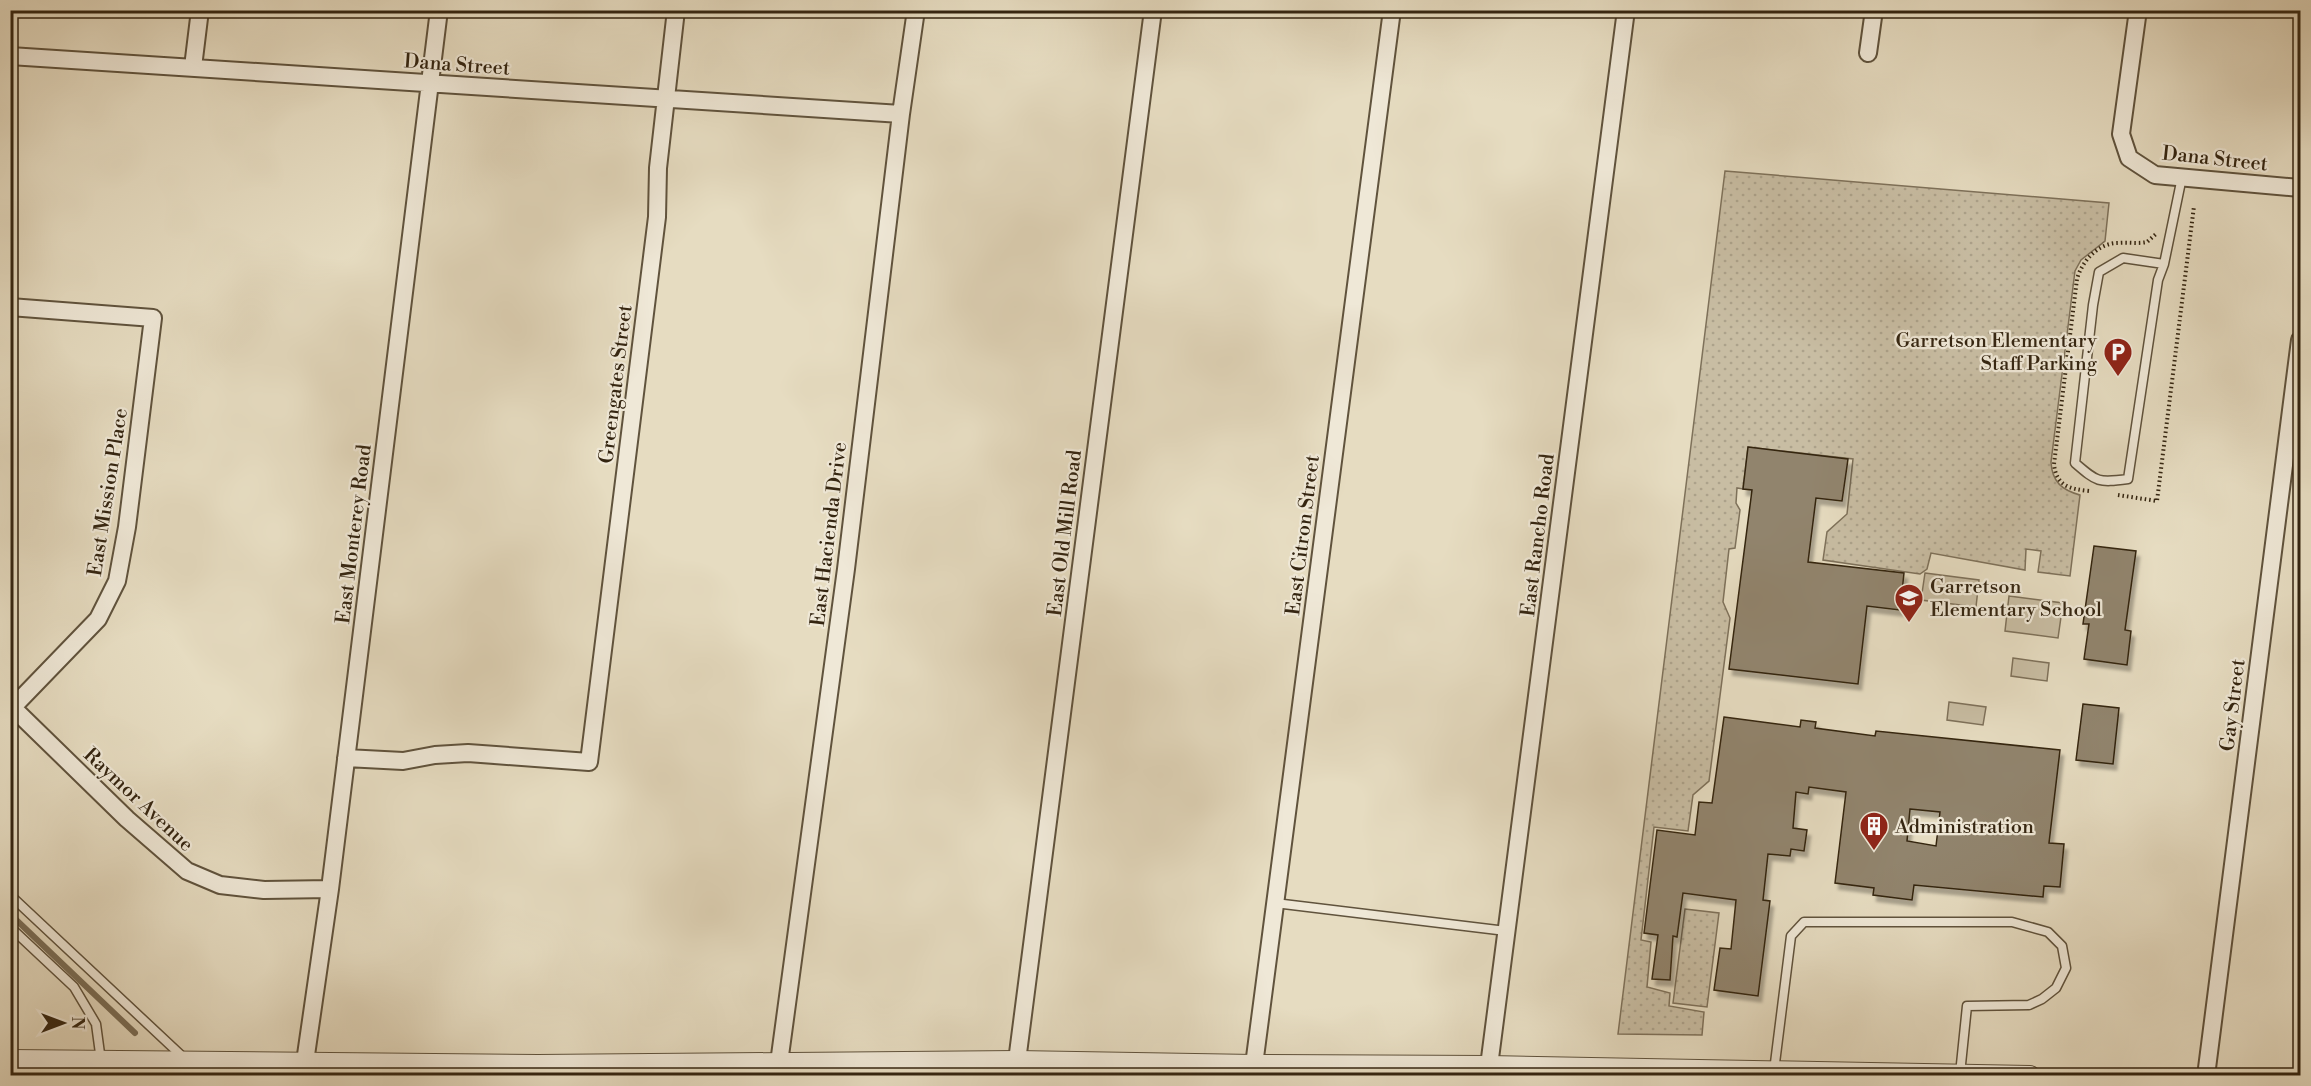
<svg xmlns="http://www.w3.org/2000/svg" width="2311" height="1086" viewBox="0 0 2311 1086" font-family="'Libre Bodoni',serif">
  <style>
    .green { fill: url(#green-dots); stroke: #7e715a; stroke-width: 1.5 }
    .pitch { fill: #c8bda3; stroke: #7e715a; stroke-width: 1.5 }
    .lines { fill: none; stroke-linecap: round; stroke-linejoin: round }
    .stream { stroke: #7a6e57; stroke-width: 6 }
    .building { fill: #91846d; stroke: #342511; stroke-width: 1.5; fill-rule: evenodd; filter: url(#shadow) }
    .service-casing { stroke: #60533d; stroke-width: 11 }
    .minor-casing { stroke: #60533d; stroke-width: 20 }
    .tertiary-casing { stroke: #60533d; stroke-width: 22 }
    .path { stroke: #342511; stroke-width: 4; stroke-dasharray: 1.5 3; stroke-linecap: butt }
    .service { stroke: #efe8d7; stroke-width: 8 }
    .minor { stroke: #efe8d7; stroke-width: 16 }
    .tertiary { stroke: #efe8d7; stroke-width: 20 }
    .labels { text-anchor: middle; stroke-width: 4.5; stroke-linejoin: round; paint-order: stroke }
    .street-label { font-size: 20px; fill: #342511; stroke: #efe8d7 }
    .poi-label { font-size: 20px; fill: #342511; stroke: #efe8d7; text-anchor: start }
  </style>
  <defs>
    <pattern id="green-dots" width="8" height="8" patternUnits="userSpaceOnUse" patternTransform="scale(1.5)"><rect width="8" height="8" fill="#c8bda3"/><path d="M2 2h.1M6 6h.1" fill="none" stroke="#aca28b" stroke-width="1.8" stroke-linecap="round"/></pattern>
    <filter id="shadow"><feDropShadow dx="3.5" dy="6" stdDeviation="1.5" flood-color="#0004"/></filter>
  </defs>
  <rect width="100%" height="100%" fill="#e6dcc1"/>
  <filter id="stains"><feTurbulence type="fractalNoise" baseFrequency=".00333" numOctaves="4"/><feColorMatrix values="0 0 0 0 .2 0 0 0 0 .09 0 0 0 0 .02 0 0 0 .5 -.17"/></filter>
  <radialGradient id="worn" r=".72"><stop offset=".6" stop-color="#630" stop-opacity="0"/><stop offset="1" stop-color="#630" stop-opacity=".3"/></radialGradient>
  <path class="green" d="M1725,171L2109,203L2105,241L2081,260L2075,271L2051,462C2052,482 2062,490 2080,495L2070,576L2038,572L2041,551L2026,549L2025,570L1931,553L1927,569L1920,574L1823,560L1827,532L1847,514L1853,459L1748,447L1743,489L1737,488L1736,503L1740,510L1735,548L1729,549L1723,602L1730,618L1709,781L1693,795L1688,831L1654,827L1641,940L1651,942L1647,987L1670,993L1669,1006L1704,1012L1702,1035L1618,1034Z
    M1685,909L1719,913L1707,1007L1673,1003Z"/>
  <path class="pitch" d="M1925,573L1979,580L1976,607L1921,600Z
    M2009,596L2063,603L2058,638L2005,631Z
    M2013,658L2049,663L2047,681L2011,676Z
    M1949,702L1986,707L1983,725L1947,720Z"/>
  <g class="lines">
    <path class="stream" d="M10,914L135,1033"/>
  </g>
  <path class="building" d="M1748,447L1848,459L1842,501L1816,498L1808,562L1904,573L1900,610L1867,606L1858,684L1729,669L1752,490L1743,489Z
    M2094,546L2136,551L2125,630L2131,631L2127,665L2084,659L2089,624H2083Z
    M2083,704L2119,708L2113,764L2076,760Z
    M1724,717L1800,727L1801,720L1816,722L1815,728L1875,736L1876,731L2060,750L2049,843L2064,844L2060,887L2044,886L2043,897L1914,885L1912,900L1873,895L1874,888L1835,883L1846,792L1809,787L1808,794L1796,792L1793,828L1807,830L1804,851L1791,849L1790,856L1768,854L1763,900L1770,901L1758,996L1714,990L1720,948L1731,949L1736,900L1683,893L1677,937L1673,936L1670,980L1652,979L1658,935L1644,933L1657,830L1695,835L1699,802L1712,803ZM1910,809L1940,812L1936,846L1907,841Z"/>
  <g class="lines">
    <g class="service-casing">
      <path id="service" d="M2164,264L2123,258L2099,272L2093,305L2075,463C2097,482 2098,483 2128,479L2158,280L2164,264L2182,177
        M10,895L184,1058
        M1275,903L1506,931
        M10,927L74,987L96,1024L101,1061
        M197,1067L212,1076
        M1774,1071L1791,936L1804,922H2012L2048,932L2062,946L2066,968L2056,988L2042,999L2029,1005L1967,1006L1960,1074"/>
    </g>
    <g class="minor-casing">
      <path id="minor" d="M2138,10L2121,134L2129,158L2155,175L2300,188
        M1868,53L1874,10
        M10,56L901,114
        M193,67L200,10
        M10,307L153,318L127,527L117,581L98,619L13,707
        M10,705L127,819L187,871L220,885L264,890L330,889
        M346,758L403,761L435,755L468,753L589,762L657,217L658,168L676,10
        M1017,1061L1153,10
        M305,1062L330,889L439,10
        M779,1063L846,569L901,114L916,10
        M1254,1065L1392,10
        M1489,1066L1626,10
        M2206,1076L2300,340"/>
    </g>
    <g class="tertiary-casing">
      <path id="tertiary" d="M10,1060L538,1065L1017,1061L1254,1065L1489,1066L2030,1076"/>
    </g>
    <path class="path" d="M2089,491C2070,489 2056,486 2054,464L2077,279C2082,261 2098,243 2118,243C2128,242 2138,244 2147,242L2156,234
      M2118,495L2157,501L2194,206"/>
    <use href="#service" class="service"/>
    <use href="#minor" class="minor"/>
    <use href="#tertiary" class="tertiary"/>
  </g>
  <defs>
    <g id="parking-pin" transform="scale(1.5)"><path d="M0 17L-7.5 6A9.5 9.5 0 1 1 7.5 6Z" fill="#8f2418" stroke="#efe8d7"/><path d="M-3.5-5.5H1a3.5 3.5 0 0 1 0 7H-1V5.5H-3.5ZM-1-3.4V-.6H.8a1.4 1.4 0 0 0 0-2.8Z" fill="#fff"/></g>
    <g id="school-pin" transform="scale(1.5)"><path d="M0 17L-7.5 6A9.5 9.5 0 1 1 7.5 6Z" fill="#8f2418" stroke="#efe8d7"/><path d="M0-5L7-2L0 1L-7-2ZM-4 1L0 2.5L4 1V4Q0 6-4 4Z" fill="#fff"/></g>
    <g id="building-pin" transform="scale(1.5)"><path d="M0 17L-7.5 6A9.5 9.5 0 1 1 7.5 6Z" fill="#8f2418" stroke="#efe8d7"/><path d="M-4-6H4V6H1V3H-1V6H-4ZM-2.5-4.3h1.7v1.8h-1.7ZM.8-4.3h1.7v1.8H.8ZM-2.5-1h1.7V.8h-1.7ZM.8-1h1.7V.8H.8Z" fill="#fff"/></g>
  </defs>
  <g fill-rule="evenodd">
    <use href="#parking-pin" x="2118" y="352"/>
    <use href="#school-pin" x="1909" y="598"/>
    <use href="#building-pin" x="1874" y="826"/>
  </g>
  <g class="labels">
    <g class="street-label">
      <text transform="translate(457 64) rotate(4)" y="7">Dana Street</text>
      <text transform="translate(2215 158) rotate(6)" y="7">Dana Street</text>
      <text transform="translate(615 384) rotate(-83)" y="7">Greengates Street</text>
      <text transform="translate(107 492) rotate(-81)" y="7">East Mission Place</text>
      <text transform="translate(1064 533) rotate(-83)" y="7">East Old Mill Road</text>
      <text transform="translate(353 534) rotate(-83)" y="7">East Monterey Road</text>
      <text transform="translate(828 534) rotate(-83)" y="7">East Hacienda Drive</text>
      <text transform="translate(1302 535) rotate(-83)" y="7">East Citron Street</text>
      <text transform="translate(1537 535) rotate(-83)" y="7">East Rancho Road</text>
      <text transform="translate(2232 705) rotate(-83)" y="7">Gay Street</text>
      <text transform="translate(139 799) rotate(43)" y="7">Raymor Avenue</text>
    </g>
    <g class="poi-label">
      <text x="2097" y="347" text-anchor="end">Garretson Elementary<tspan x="2097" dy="23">Staff Parking</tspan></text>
      <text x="1930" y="593">Garretson<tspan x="1930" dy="23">Elementary School</tspan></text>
      <text x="1895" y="833">Administration</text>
    </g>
  </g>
  <rect width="2311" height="1086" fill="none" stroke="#e6dcc1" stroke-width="36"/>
  <rect x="12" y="12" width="2287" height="1062" fill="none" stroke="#342511" stroke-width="3"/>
  <rect x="18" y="18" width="2275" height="1050" fill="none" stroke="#342511" stroke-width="1.5"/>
  <g transform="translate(63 1023) rotate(90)" stroke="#efe8d7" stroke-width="4.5" paint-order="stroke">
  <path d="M0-4.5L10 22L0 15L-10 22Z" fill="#342511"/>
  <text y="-9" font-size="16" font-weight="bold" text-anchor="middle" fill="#342511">N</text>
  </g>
  <rect width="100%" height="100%" filter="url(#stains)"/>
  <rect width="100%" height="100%" fill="url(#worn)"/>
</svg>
